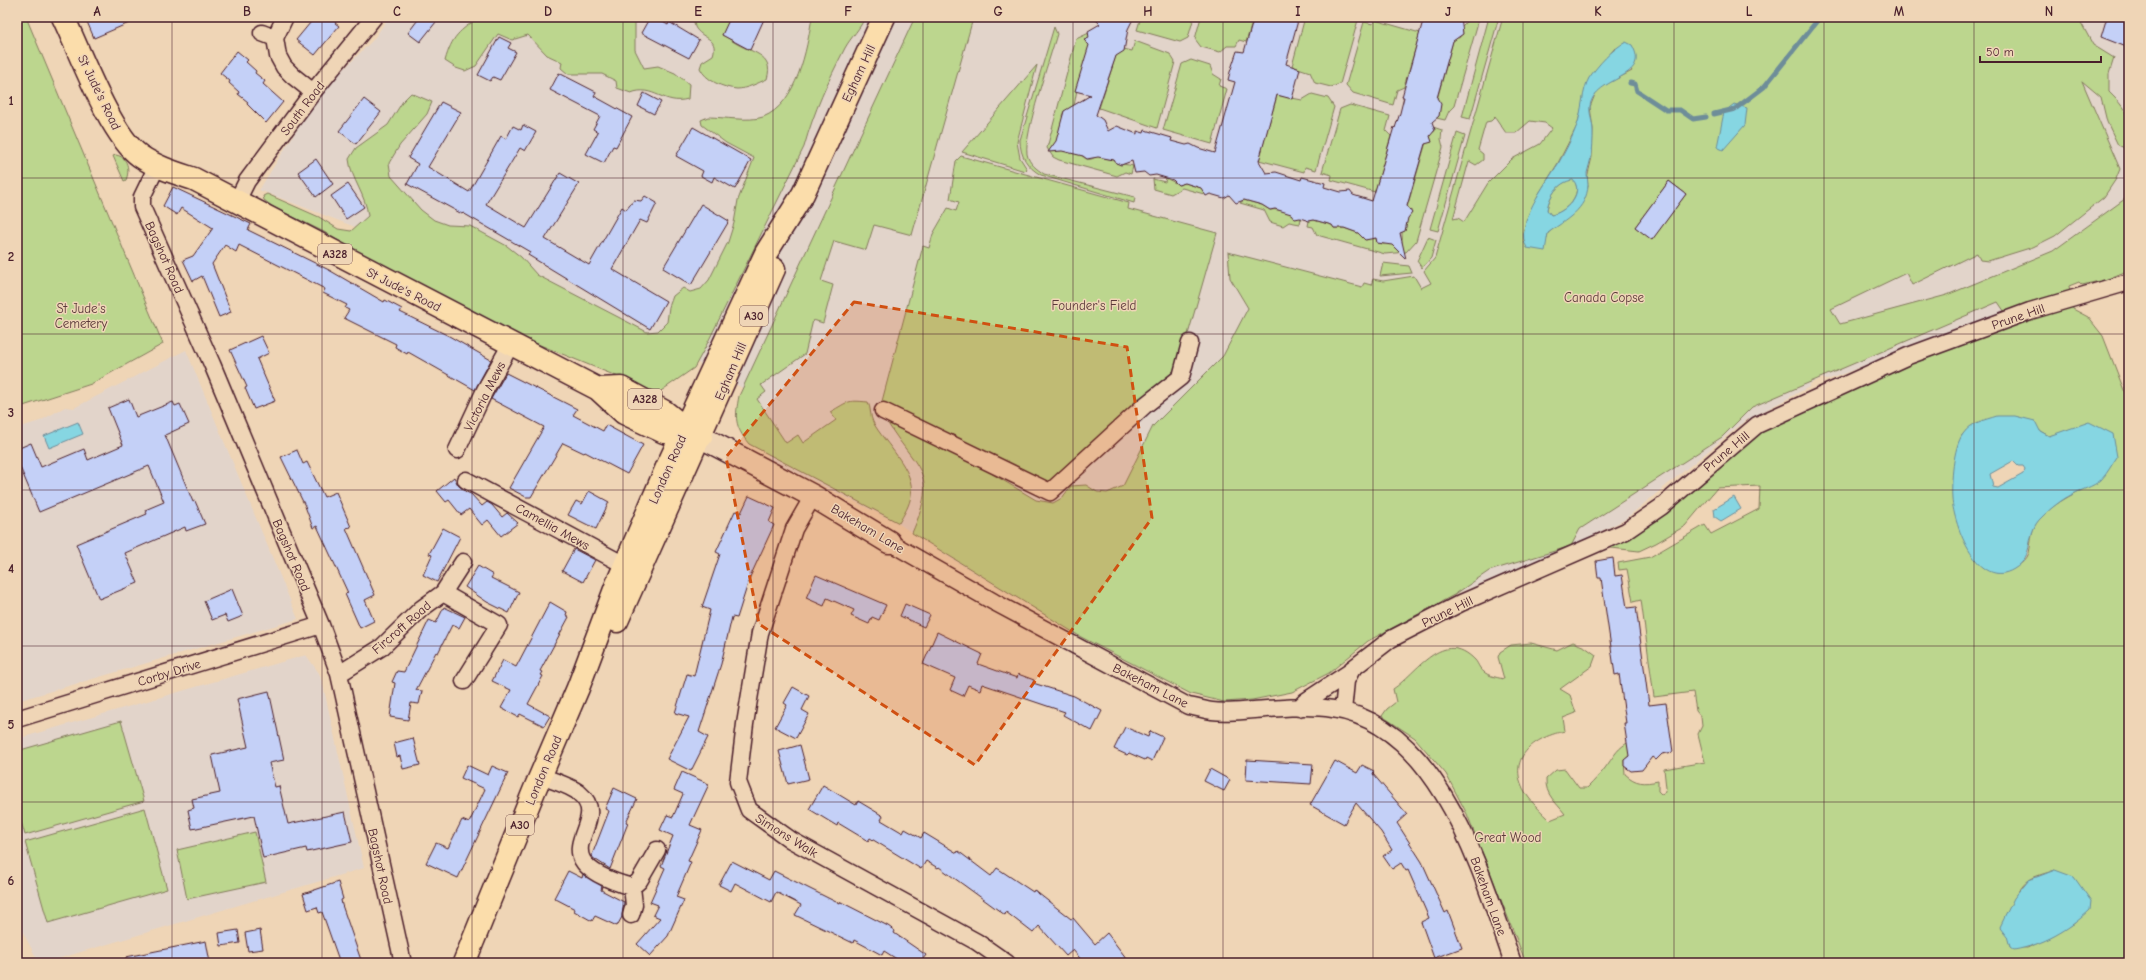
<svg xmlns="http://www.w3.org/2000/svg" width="2146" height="980" viewBox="0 0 2146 980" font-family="'Comic Neue',sans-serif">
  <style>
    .built { fill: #e2d4ca }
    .green { fill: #bcd68e; stroke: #837a5c; fill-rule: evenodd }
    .water { fill: #86d6e2; stroke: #6e8d99; fill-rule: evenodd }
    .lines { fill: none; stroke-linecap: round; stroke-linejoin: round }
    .stream { stroke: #6e8d99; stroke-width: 5 }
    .building { fill: #c4d0f7; stroke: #4a1f2b }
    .street-casing { stroke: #4a1f2b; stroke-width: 19 }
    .secondary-casing { stroke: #4a1f2b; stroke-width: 25 }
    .primary-casing { stroke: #4a1f2b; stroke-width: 25 }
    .street { stroke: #efd5b6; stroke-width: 16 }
    .secondary { stroke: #efd5b6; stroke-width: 22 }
    .primary { stroke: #fbddab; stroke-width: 22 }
    .marked { fill: #d05011; fill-opacity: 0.2; stroke: #d05011; stroke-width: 3; stroke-dasharray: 8 5; stroke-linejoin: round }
    .grid { fill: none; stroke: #4a1f2b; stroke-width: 1; stroke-opacity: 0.55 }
    .labels { text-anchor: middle; stroke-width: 3; stroke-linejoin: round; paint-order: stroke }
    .shield { fill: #efd5b6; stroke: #7c5655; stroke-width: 1 }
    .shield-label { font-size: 12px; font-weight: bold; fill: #4a1f2b }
    .street-label { font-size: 13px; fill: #4a1f2b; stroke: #efd5b6 }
    .park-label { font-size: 13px; fill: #5b3a3a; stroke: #efd5b6 }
    .neatline { fill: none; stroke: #4a1f2b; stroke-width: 1.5 }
    .grid-label { font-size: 13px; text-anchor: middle; font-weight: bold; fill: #4a1f2b }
  </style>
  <rect width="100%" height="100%" fill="#efd5b6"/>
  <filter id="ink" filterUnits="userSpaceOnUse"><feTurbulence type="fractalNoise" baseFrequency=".025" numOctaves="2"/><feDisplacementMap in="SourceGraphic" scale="8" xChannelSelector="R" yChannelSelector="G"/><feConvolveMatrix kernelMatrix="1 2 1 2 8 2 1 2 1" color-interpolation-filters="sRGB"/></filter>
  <g filter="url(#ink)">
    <path class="built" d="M389,17H2129V270L2108,279L2082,285L2079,282L2069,286L1827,380L1822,378L1810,384L1809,387L1745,421L1624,520L1571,546L1454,595L1368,641L1329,673L1292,692L1252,700L1224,702L1191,694L1081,637L949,557L896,522L769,459L744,389L675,350L259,190L320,93L373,40Z
      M186,350L298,619L17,701V428L40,421L65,407L74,408Z
      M306,655L319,673L323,685L364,868L44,963H39L17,921V739Z"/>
    <path class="green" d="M17,17H26L163,344L91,384L17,408Z
      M480,17H635V50L644,68L658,66L675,73L689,84L688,99C664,106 653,84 631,93L617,88L616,81L602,74H568L561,68L562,62L547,55L528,35L512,40L498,34L476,66L465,71L456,68L445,61C452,36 459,31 480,17Z
      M693,17H732L722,35C727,37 731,40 734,42C750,53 775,53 767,79C758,83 746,89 737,89C723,88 705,80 700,68L702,62L713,55C719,37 701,39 695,27C694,24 694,20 693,17Z
      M812,17H865C861,28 851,37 845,48C828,81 814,111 804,147L705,348L694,368L658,393L481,321L364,256L324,232L273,207L264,200L263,196L267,194L319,217L338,229L351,231L368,216C366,195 351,179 349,159L356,148L388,125L403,101L411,93L432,102L427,114L400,145L389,163L391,176L421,210L434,220L448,225L470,226L507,246L521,257L537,275L647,332L658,331L667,322L669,307L673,296L683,288L690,292L701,289L709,280L728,242L734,223L738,200L754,158L726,143L702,125L701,120L708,117C723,117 749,122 763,117C797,104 807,49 812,17Z
      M915,17H972V22L912,235L874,225L866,250L834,241L821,281L833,285L823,323L813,320L805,354L761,385L766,392L757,399L786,443L798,435L803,443L836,420L830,412C850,401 846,400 868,402C871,408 870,416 873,422C884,443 916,470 911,495C910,505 904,514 899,523L749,444C734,426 735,417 739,396Z
      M1141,17H1194L1188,38L1180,42L1137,30Z
      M1201,17H1254L1246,42L1239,40L1236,46H1227L1220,52L1201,47L1195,39Z
      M1305,17H1347L1358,20L1340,84L1331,87L1315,83L1310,72L1292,66Z
      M1467,17H1479V19L1454,106L1449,111L1445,120L1436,118L1439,115L1436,103L1454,37L1459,38L1462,34L1461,27L1466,22Z
      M1489,17H1499L1470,119L1462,117Z
      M1503,17H2078L2093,45L2114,58L2109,74V92C2132,114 2129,120 2129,150L2118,145L2107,122L2101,97L2082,81L2120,169L2116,179L2104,197L2055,236L2033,247L1988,261L1980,260L1977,253L1912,285L1906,273L1831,309L1840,324L1947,295L2053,251L2129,196V270L2108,279L2082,285L2079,282L2069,286L2073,309L2088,317L2103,336L2129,403V963H1526L1467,814L1446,774L1415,738L1382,716L1387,709L1396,702L1393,689C1417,673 1443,627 1475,660C1477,662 1478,665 1480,668C1486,676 1495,677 1504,679L1498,657L1500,652L1511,645L1531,643L1557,650L1573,642L1585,647L1596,655L1592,666L1560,689L1570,695L1576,713L1563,718L1565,731C1530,738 1503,762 1529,798C1535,806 1543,813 1550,820L1565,814C1556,802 1545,795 1546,779L1556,770L1565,769L1579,788H1587C1594,781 1602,773 1608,764C1615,754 1618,748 1629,742L1631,754L1624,760L1625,774C1636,784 1644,784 1658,781V791L1661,794L1664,793L1666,788L1664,769L1705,762L1698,734L1702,726L1701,717L1696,711L1693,692L1654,697L1641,600L1633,602L1627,569L1619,570L1618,563L1650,557L1705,525L1711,534L1759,509L1760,486L1717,488L1685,526L1656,543L1639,551L1611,548L1612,541L1748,437L1870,374L2013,324L1998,302L1752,407L1722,437L1580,529L1571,546L1489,571L1454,595L1368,641L1329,673L1292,692L1252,700L1224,702L1191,694L1081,637L912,533C940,469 916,471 886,420L942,444L1036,500L1053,503L1062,498L1071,486L1086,485L1097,492L1107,493L1123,486L1153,426L1223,356L1248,308L1230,278L1228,252L1362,287L1364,283L1371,285L1373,279L1383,281L1414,276L1421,288L1431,283L1424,271L1435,258ZM1615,48L1632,71L1603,86L1596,92L1590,107L1593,129L1592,157L1587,178L1588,186L1554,228L1548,233L1547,239L1523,232L1538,195L1558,163L1577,126L1589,79ZM1495,117L1506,133H1516L1530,121L1545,123L1552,128L1540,144L1512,159L1488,183L1464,222L1458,218L1453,219L1469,161L1476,165L1483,160V154L1478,150L1486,122L1491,121ZM1669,181L1686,194L1652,239L1635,227ZM2040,431L2049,436L2061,433L2100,480C2080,491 2056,501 2040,518C2030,529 2032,540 2029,553C2025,565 2008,572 1996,573L1953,474L1958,447L1962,435ZM2055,870L2075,923L2049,938L2027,948L2010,947C2005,926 2011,894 2029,880C2036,875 2048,873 2055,870Z
      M1375,20L1420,33L1404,87L1397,90L1393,105L1353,93L1346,85L1364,22L1373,24Z
      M1054,27L1057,34C1050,58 1024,133 1027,154C1029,164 1037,169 1044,174L1135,197L1134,203L1041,175C1027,167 1020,156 1020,140Z
      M1089,33L1090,39L1085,42L1091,44L1079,79L1073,111H1064L1062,116C1066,125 1080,172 1096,156L1114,160L1116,163C1122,165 1127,164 1133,166L1131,174L1125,172L1117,176L1059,160L1053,157L1047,148L1076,39Z
      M1135,41L1170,54L1175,62L1157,128L1099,108L1118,49L1120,52L1124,49L1132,51Z
      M1191,60L1210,66L1213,74L1221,79L1219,86L1227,89L1212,144L1163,130L1182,64Z
      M1037,65L1017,142L1020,158L1027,169L1025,171L962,152Z
      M1312,94L1328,98L1334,107L1316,170L1305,167L1304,172L1259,160L1277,95L1302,100Z
      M1350,105L1390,116L1386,131L1391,136L1375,192L1331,180L1332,175L1322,172L1340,109Z
      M1433,127L1442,130L1441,139L1443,147L1416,241L1406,252L1385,254L1317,235L1313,227L1308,226L1309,221L1314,220L1332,225L1334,228H1344L1361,234L1366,240L1372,237L1376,238L1377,243L1384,244L1389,241L1395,248L1402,244C1403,230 1399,227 1411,214V210L1407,207L1426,142L1431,133L1435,131Z
      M1457,133L1465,136L1438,231L1430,229Z
      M116,155C128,157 130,170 126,180L124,181L113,156Z
      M961,156L1129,203L1128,209L1217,233L1179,366L1172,372L1170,376L1052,481L1047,482L881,405L923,246L929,248L933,234L948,208L956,211L959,202L950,199L956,161Z
      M1166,178L1179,185L1185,183L1203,188L1204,194L1182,188L1171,194L1154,189L1153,179L1165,182Z
      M1573,179C1585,193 1565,213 1551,215L1547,210C1549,196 1558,182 1573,179Z
      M1244,200L1262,205L1270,210C1280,208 1292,214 1301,218L1300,224L1289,222L1283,226L1270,222L1264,210L1240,203Z
      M1428,237L1436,240L1431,258L1422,268L1417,261Z
      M1383,263L1409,266L1412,273L1380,276Z
      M121,721L144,801L25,835L17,808V751Z
      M145,808L167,889L48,923L25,842Z
      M255,832L266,882L187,899L177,850Z"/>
    <path class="water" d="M1626,42L1632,45C1652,80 1595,75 1590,106C1589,114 1593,123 1593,131C1593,139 1593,150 1591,158C1590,163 1588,168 1587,173C1587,177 1588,181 1588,185C1587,210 1565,220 1548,233L1545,251L1527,248C1513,226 1546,183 1558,164C1565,152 1572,138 1577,125C1582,112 1582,90 1589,78C1598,65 1612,49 1626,42ZM1573,180C1585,193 1565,213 1551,215L1547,210C1549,196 1558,182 1573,180Z
      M1734,104L1747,108L1745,125L1723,150L1717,147L1724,112Z
      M1997,416H2015L2035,421L2040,431L2049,436L2089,422L2113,434L2117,457C2112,464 2107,474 2101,480C2093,487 2080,490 2071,495C2061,500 2050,509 2042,517C2024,533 2036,556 2014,569C1978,591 1954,526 1952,499C1951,483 1953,447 1963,434C1971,422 1985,420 1997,416ZM2013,461L2018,466H2023L2025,469L2023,474L1998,488L1993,487L1990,474Z
      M78,422L83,434L49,448L44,436Z
      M1734,497L1741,509L1721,521L1715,517L1714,509Z
      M2055,870L2074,877L2091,901L2090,910C2069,930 2043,945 2014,950L2010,947L2007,936L2000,927L2014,898L2029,880Z"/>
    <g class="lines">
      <path class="stream" d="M1630,83L1635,84L1637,91L1666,110H1680L1693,119L1706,117
        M1714,114L1735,109L1764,87L1820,17"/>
    </g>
    <path class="building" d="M85,17H143L94,38Z
      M315,17H339L335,23L339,26L315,55L296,40Z
      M420,17H440L420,42L408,33Z
      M650,17H654L668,25L669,22L699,40L689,58L641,33Z
      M732,17H765L750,50L722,35L729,20L730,21Z
      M1093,17H1134L1128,29L1124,51L1116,56L1096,115L1103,120L1108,131L1117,126L1137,134V131L1144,133L1145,130L1172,138L1171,141L1186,145L1190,144L1198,148L1215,153L1235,82L1228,80L1230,72L1237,51L1244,52L1254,17H1299L1286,64L1300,69L1292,99L1277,95L1259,161L1266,173L1276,172L1301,180L1302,177L1325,183L1324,187L1341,192L1350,191L1353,195L1372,201L1394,127L1395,128L1400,113L1404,97H1402L1424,17H1461L1463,34L1453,41L1437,98L1441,104L1439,116L1432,122L1435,130L1430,136L1432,142L1425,144L1407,206L1412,213L1408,218L1405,231L1400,233L1406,259L1392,245L1377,243L1376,238L1365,240L1358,233L1344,228H1334L1332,225L1314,220L1309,221L1300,218L1295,219L1291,214L1275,209L1270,210L1262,205L1244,200L1236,203L1229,195L1224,198L1210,194L1206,196L1201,188L1185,183L1178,185L1173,180L1156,175L1149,176L1144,172L1135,173L1132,161L1121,165L1116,163L1114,160L1098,157L1087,159L1083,156L1062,151L1048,152L1056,141L1064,111L1091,95L1075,91L1089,45L1084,40L1089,38L1088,31L1100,24Z
      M2107,17H2129V48L2101,37Z
      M499,37L511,43L508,48L516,52L500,80L493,77L490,81L478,75Z
      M237,51L248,60L246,62L256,71L255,73L265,81L263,84L283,102L266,123L247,104L248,102L238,94L239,92L229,83L230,81L220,73Z
      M559,73L596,92L594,96L632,117L616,147L613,146L604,163L586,154L598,132L593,129L600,116L550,90Z
      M644,93L661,102L654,114L638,106Z
      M364,99L381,112L356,144L339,131Z
      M441,102L461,112L428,167L469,192L501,136L506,139L513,126L521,130L523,125L536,132L525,151L520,148L486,204L526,228L560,173L579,184L545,239L589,265L622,207L626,210L634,200L641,201L645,196L657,203L647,223L640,220L612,269L666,301L650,329L528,255L530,252L463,213L462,214L407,184L418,164L408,158Z
      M693,127L751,160L735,189L714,177L712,182L701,176L703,171L676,156Z
      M316,159L333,184L316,197L298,172Z
      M1669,181L1686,194L1652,240L1635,227Z
      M348,184L364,207L346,219L331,196Z
      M173,187L251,224L248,230L329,270L384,302L385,300L402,309L400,312L449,336L491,360L475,390L408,352L407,354L395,347L396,344L344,318L349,310L345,308L347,305L323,293L325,289L239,245L236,252L225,245L212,264L231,312L219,317L202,276L193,281L183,260L193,256L213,228L181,208L177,215L163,206Z
      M701,204L729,221L691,285L663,268Z
      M261,336L269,353L257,359L275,401L254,409L245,388L247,387L230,350Z
      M506,373L577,409L573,415L603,431L606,425L643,445L627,474L585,452L584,453L563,443L531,497H526L509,488L544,427L491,399Z
      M129,399L136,417L173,402L175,406L180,404L189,424L165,435L193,502L195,501L205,524L186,531L185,527L125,553L138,583L99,599L76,544L147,514L145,510L164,502L149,466L39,512L17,460V449L31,443L41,467L84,449L88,460L123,445L108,408Z
      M297,450L303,464L307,462L324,497L336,492L351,527L346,528L375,595L365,600L374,621L360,628L345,594L348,593L317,526L313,528L305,506L281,457Z
      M454,477L458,485L466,492L471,494L482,506L487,502L492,505L502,517L507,513L518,523L501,536L488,520L482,525L469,509L461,515L449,500L446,502L437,491Z
      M589,491L609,502L596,529L568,515L576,501L582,504Z
      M749,496L775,508L769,522L774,525L750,577L737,618L732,617L721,664L699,732L708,737L691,771L667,759L689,717L675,713L687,674L694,676L710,610L702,607L720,554L716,552L735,511L741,513Z
      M443,528L460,537L437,582L423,575L432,555L429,554Z
      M574,549L595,560L583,582L562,571Z
      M1613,558L1615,576L1622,575L1627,608L1636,607L1649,705L1666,703L1673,752L1662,754L1656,760L1652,757L1642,770L1631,771L1624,766V760L1629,756L1624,723H1626L1619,674L1615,675L1601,578H1598L1596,561Z
      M478,566L493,575L491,578L519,592L509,613L487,602L465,587Z
      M816,575L886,605L879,620L872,617L869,624L851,616L854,610L827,598L824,606L806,598Z
      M232,589L243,616L228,622L225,615L212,620L204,601Z
      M550,602L567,612L566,615L569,617L540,671L543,672L541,675L543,676L528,704L550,716L544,726L520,714L518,717L501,708L511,690L492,681L503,660L516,667Z
      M905,604L930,615L924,627L900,616Z
      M444,607L465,617L459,628L452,625L438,653L436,652L416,690L422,691L419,704L411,703L408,720L390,717L395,683L392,682L397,671L404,672L429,620L436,623Z
      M937,632L982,654L978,664L1017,678L1018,674L1034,680L1033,683L1074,696L1102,711L1092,731L1063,715L1065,712L982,684L980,690L968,685L963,696L950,690L955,678L923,664Z
      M793,687L809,696L802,710L809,714L796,738L775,727L787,705L784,703Z
      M269,691L284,760L269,763L275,787L279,786L288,824L345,812L352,842L307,852L306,848L263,858L254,816L192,829L188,810L194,808L192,799L220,793L212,755L248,747L237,699Z
      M1125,727L1148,737L1150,731L1163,737L1152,761L1146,758L1145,760L1129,753L1127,755L1114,749Z
      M413,738L420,765L403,769L400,756L397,757L394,743Z
      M800,745L809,779L788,784L779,751Z
      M1247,760L1313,764L1311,784L1246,780Z
      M1335,761L1357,773L1362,765L1374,771L1373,774L1407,814L1397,823L1422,862L1445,913L1448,911L1462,948L1434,958L1421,922L1429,918L1408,870L1406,871L1401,863L1392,869L1383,856L1392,850L1381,832L1356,803L1344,824L1310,805Z
      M467,765L488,775L492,766L508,773L458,878L426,863L436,843L448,848L462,820L469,823L485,789L461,778Z
      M1210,769L1230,780L1224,791L1204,781Z
      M682,772L709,784L690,825L702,830L688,861L691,862L676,897L684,900L668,936L650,956L637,944L660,918L653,915L658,905L650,902L665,868L661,866L673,836L660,830L667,815L673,817L683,794L674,790Z
      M823,785L856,805L858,801L883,816L881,820L903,833L905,829L921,838L924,833L957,853L958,851L991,876L997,868L1033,892L1034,890L1071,919L1073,918L1095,944L1107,933L1130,963H1084L1073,950L1066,956L1039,926L1033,933L1006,912L1005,915L939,867L938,868L926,861L921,869L870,838L868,841L838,823L837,826L809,809Z
      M614,788L637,799L626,822L628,823L610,869L593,858L592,855L609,811L605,809Z
      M732,861L769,880L774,871L840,904L841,902L888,926L895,931L894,933L926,955L920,963H903L884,951L882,955L854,940L853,943L795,915L801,905L776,892L771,902L735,883L731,891L719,885Z
      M568,871L582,878L583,874L602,886L601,890L624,902L622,917L617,926L595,916L592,921L574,911L575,909L554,898Z
      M338,882L343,899L341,900L342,905L362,963H340L322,912L319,913L317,907L308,910L303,894Z
      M238,930L240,943L221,946L219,933Z
      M260,930L263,949L248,951L245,933Z
      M206,941L210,963H126V957Z"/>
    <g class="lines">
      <g class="street-casing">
        <path id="street" d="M285,17L275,38L278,56L284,67L293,76L313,92
          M262,33L275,38
          M157,166L142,197V207L212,364L321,625L339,674L403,963
          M236,203L247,181L313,92L374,17
          M883,411L1050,492L1144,406L1181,377L1190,343
          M457,450L485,390L511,344
          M466,480L634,570
          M813,496L794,529L760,633L745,724L738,782L749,810L791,840L977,942L1007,963
          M889,542L994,602L1188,706C1196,707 1204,710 1212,711C1226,713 1240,711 1254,710C1279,708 1308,705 1333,709C1441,725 1482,876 1513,963
          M443,593L499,625L464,681
          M339,674L382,647L421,609L443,593L463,562
          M1299,708L1306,701L1350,672
          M1343,711L1346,681L1352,669L1391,639L1461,603L1626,531L1661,507L1757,425L1908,356L2030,311L2129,282
          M17,719L321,625
          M540,776C549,779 573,787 579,793C617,824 529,858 632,887L639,881L657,850
          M631,915L634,905L632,887"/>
      </g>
      <g class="secondary-casing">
        <path id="secondary" d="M701,437L813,496L889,542"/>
      </g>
      <g class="primary-casing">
        <path id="primary" d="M63,17C80,52 110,135 140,156C156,167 176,173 194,179L598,389L621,388L665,412L686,429L701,437
          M598,389L624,413L664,432L686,429
          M617,621L774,269
          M464,963L534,791L578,688L617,584L667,467L766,253L803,194L884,17"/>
      </g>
      <use href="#street" class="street"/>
      <use href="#secondary" class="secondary"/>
      <use href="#primary" class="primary"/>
    </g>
  </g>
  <path class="marked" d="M854,302L1127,347L1152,518L975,765L759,624L726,457Z"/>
  <path class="grid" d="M172,17V963M322,17V963M472,17V963M623,17V963M773,17V963M923,17V963M1073,17V963M1223,17V963M1373,17V963M1523,17V963M1674,17V963M1824,17V963M1974,17V963M17,178H2129M17,334H2129M17,490H2129M17,646H2129M17,802H2129"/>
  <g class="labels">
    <g class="shield">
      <rect x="318" y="244" width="34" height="20" rx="3"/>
      <rect x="740" y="306" width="28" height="20" rx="3"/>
      <rect x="628" y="389" width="34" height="20" rx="3"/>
      <rect x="506" y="815" width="28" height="20" rx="3"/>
    </g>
    <g class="shield-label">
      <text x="335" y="258">A328</text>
      <text x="754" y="320">A30</text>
      <text x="645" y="403">A328</text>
      <text x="520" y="829">A30</text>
    </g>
    <g class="street-label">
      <text transform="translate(858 73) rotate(-65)" y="5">Egham Hill</text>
      <text transform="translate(100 92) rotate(64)" y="5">St Jude's Road</text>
      <text transform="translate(302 108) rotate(-53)" y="5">South Road</text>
      <text transform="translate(165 257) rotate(66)" y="5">Bagshot Road</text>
      <text transform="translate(404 289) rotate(27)" y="5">St Jude's Road</text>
      <text transform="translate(2018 316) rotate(-19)" y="5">Prune Hill</text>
      <text transform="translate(730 371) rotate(-67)" y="5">Egham Hill</text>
      <text transform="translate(484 396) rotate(-63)" y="5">Victoria Mews</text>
      <text transform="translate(1726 451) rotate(-40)" y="5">Prune Hill</text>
      <text transform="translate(667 469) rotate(-66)" y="5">London Road</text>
      <text transform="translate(553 526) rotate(29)" y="5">Camellia Mews</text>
      <text transform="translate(868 528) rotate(31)" y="5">Bakeham Lane</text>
      <text transform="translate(292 555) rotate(67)" y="5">Bagshot Road</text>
      <text transform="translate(1447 611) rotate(-26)" y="5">Prune Hill</text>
      <text transform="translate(401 627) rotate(-41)" y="5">Fircroft Road</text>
      <text transform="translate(169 672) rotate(-17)" y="5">Corby Drive</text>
      <text transform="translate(1151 685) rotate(27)" y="5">Bakeham Lane</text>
      <text transform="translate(543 770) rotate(-67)" y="5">London Road</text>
      <text transform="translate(787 835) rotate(32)" y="5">Simons Walk</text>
      <text transform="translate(381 866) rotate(78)" y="5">Bagshot Road</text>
      <text transform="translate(1489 896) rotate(70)" y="5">Bakeham Lane</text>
    </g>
    <g class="park-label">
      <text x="1604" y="302">Canada Copse</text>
      <text x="1094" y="310">Founder's Field</text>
      <text x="81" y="313">St Jude's<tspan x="81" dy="15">Cemetery</tspan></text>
      <text x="1508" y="842">Great Wood</text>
    </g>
  </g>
  <rect width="2146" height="980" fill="none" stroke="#efd5b6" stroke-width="44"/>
  <path d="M1980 56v6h121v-6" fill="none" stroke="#4a1f2b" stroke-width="2"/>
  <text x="1986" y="56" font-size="12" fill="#4a1f2b" stroke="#efd5b6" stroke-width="3" paint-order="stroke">50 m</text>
  <rect x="22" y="22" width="2102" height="936" class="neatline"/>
  <g class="grid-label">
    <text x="97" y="16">A</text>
    <text x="247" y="16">B</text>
    <text x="397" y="16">C</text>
    <text x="548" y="16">D</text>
    <text x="698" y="16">E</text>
    <text x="848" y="16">F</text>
    <text x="998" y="16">G</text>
    <text x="1148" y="16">H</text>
    <text x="1298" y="16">I</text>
    <text x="1448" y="16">J</text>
    <text x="1598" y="16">K</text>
    <text x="1749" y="16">L</text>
    <text x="1899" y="16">M</text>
    <text x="2049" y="16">N</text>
    <text x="11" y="105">1</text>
    <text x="11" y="261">2</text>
    <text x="11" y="417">3</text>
    <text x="11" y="573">4</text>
    <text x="11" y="729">5</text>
    <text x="11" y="885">6</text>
  </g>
</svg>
